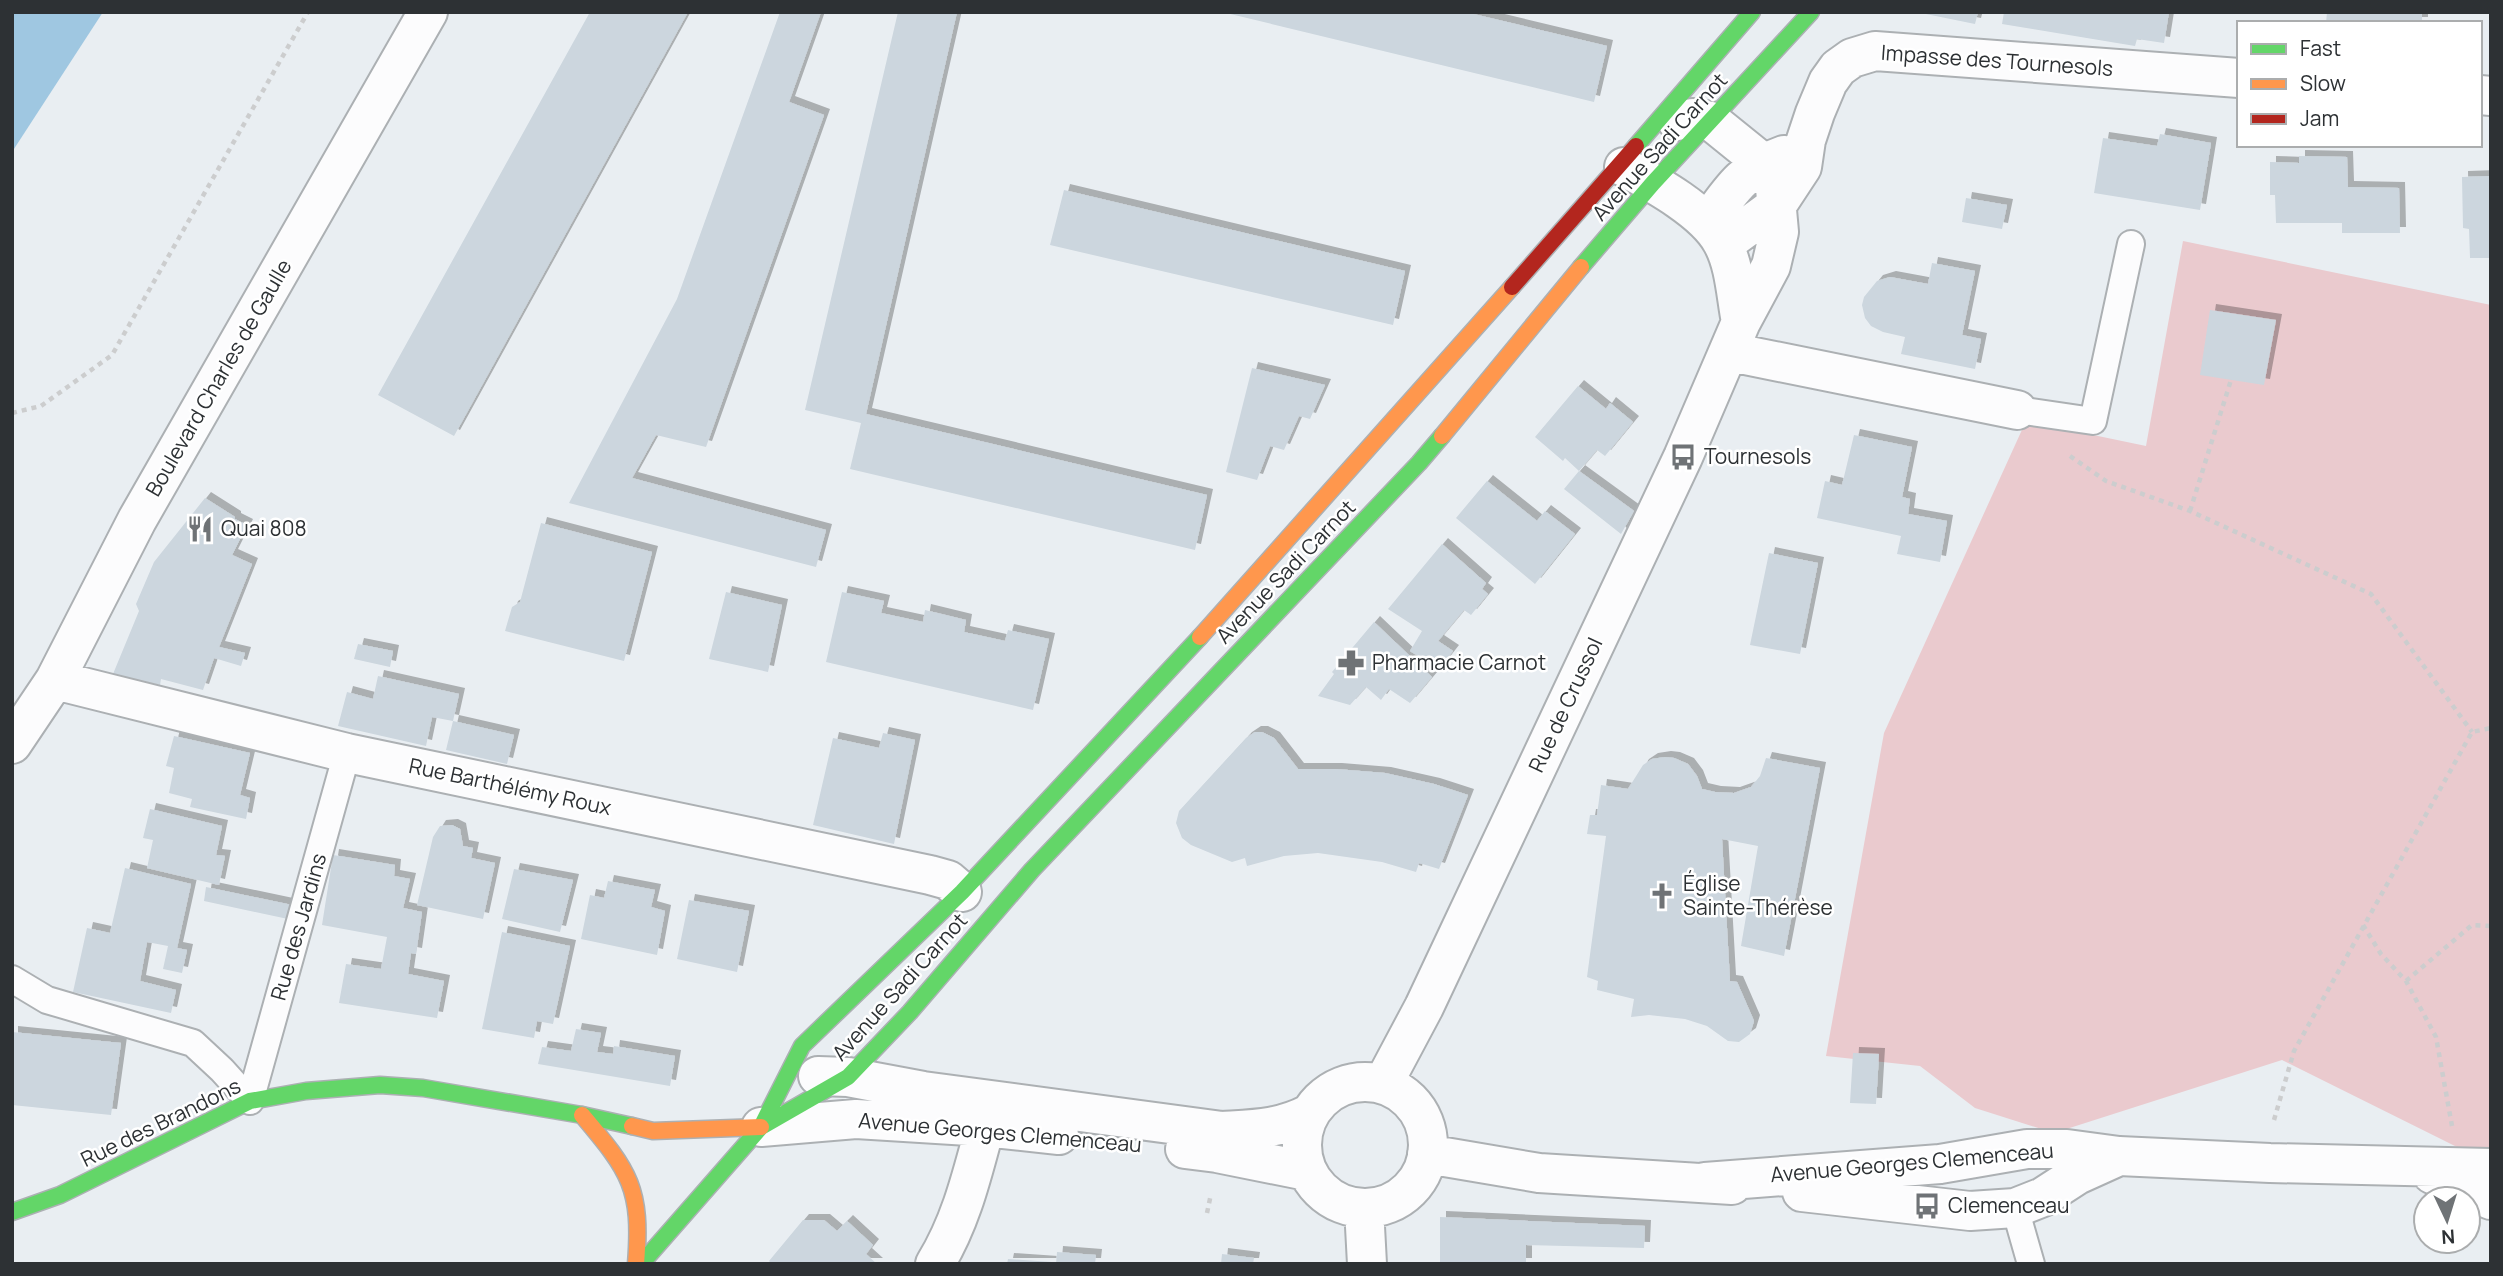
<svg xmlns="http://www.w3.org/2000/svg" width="2503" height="1276" viewBox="0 0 2503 1276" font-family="Manrope,sans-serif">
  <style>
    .green { fill: #eacace }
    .water { fill: #9fc7e1 }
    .building { fill: #ccd6de; filter: url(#shadow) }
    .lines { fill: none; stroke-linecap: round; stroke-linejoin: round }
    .lane-casing { stroke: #acb0b3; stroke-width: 30 }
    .street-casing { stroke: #acb0b3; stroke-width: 42 }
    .fast-casing { stroke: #acb0b3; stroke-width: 19 }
    .slow-casing { stroke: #acb0b3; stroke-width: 19 }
    .jam-casing { stroke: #acb0b3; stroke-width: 19 }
    .path { stroke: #cccdce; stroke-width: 4.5; stroke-dasharray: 5 5; stroke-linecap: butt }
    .lane { stroke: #fcfcfd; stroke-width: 26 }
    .street { stroke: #fcfcfd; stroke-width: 38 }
    .fast { stroke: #63d668; stroke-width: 16 }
    .slow { stroke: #ff974d; stroke-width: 16 }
    .jam { stroke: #b3261e; stroke-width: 16 }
    .labels { text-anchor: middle; stroke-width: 5; stroke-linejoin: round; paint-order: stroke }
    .street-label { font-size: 21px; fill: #2d3134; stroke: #fff }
    .poi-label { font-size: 21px; fill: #2d3134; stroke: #fff; text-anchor: start }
  </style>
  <defs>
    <filter id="shadow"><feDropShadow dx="6" dy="-6" stdDeviation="0" flood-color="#0004"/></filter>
  </defs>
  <rect width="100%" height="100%" fill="#e9eef2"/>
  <path class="green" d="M2183,241L2491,305V1147L2459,1148L2282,1060L2054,1133L1975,1108L1920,1066L1826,1056L1884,733L2026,421L2146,446Z"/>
  <path class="water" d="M12,12H103L12,152Z"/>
  <path class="building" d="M590,12H688L454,436L378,395Z
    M780,12H821L789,102L824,115L706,447L656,435L632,478L826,530L816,567L569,503L677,299Z
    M898,12H957L866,414L1207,495L1195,550L850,469L861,423L805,410Z
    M1222,12H1465L1607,46L1594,102Z
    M1916,12H1978L1975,24Z
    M2004,12L2141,14L2169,12L2164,43L2137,39L2135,46L2002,24Z
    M2327,12H2422V23H2326Z
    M2160,134L2211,143L2200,210L2094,193L2103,138L2157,146Z
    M2299,156L2347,157L2348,187L2399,188L2400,233H2342V223H2276L2275,195H2270V162L2299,163Z
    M2491,176V258H2470L2469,229L2463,228L2462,177Z
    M1064,190L1405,271L1393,325L1050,245Z
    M1966,198L2007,205L2002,229L1962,222Z
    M1932,263L1975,271L1962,335L1981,339L1975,369L1901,354L1905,337L1883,332L1871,326L1865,318L1862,305L1864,297L1877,281L1890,277L1928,284Z
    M2210,310L2276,320L2264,385L2200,375Z
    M1252,368L1325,385L1310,419L1299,416L1284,450L1270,446L1257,480L1226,472Z
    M1578,386L1606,409L1610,403L1633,422L1605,456L1597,450L1579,471L1565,458L1563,461L1535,437Z
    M1854,435L1912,447L1902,497L1910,499L1908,514L1947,521L1940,562L1897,554L1901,536L1817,518L1825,481L1842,485Z
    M1579,471L1634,511L1621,534L1564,489Z
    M1487,481L1537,521L1545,511L1575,534L1535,584L1456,518Z
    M205,498L235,517V519L247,525L232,555L252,564L219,647L245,653L241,666L214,658L203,690L161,679L160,685L113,674L139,611L136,604L154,562Z
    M541,523L652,552L624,661L505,631L512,607L520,602Z
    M1442,544L1486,583L1482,589L1488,594L1471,615L1464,610L1438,641L1453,651L1439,669L1410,651L1422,631L1388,609Z
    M1769,553L1818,563L1800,654L1750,645Z
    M726,592L782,605L768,672L709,659Z
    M842,592L884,601L881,613L923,622L925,610L966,620L964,632L1005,641L1008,630L1049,639L1033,710L826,662Z
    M1374,622L1432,677L1410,703L1389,689L1381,700L1366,687L1350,705L1318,696L1334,674L1332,672Z
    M358,644L393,651L390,667L354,659Z
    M378,676L459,694L453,721L514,735L507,764L446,750L453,721L432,717L426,746L338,726L347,692L373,699Z
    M1255,732H1262L1274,738L1298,769H1336L1385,773L1434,784L1468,795L1439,869L1419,863L1416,872L1382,862L1318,853L1284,856L1247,866L1245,858L1232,862L1191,845L1182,838L1176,823L1179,811L1246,738Z
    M883,733L915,740L894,844L813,825L833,738L879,748Z
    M174,736L250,753L240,795L250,798L246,819L190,807L192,799L169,793L174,768L166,766Z
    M1665,757L1674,758L1688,764L1697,776L1702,789L1715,792L1734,793L1751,787L1760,776L1766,758L1820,768L1784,956L1741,946L1758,846L1722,839L1730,981L1737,982L1754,1021L1750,1034L1739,1042L1728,1041L1707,1026L1685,1019L1649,1015L1631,1017L1634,999L1597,990L1598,981L1587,977L1606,836L1587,834L1590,815H1597L1601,785L1628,789L1643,765L1652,759Z
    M150,809L222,826L216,855L225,856L219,885L147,868L153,840L143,838Z
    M452,825L460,829L463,846L473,848L471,858L495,863L483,919L417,905L433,837L440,826Z
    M333,855L395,865L394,876L410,879L403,908L422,912L416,954L411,953L408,974L444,981L437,1018L339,1003L346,964L381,969L387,937L322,925Z
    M125,868L191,884L177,948L187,950L182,973L163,969L168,946L147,942L140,981L176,990L171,1013L73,992L87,928L110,933Z
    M514,869L573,880L560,932L502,919Z
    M608,881L655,890L651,907L665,911L657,955L581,939L590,895L604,898Z
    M206,887L292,905L288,919L204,901Z
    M689,900L749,911L737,972L677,959Z
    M502,932L570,946L553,1024L537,1021L534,1038L482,1029Z
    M576,1029L601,1033L597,1052L613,1054L614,1046L675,1056L670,1086L538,1064L542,1047L571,1051Z
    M12,1032L121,1043L111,1115L12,1105Z
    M1853,1053L1879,1054L1876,1104L1850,1103Z
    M1440,1217L1645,1226L1644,1248L1526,1245V1264H1440Z
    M803,1220H824L837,1231L847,1221L873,1245L866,1254L877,1264H772L769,1261Z
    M1057,1252L1096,1255L1095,1264H1056Z
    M1222,1254L1254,1258L1253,1264H1221Z
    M1008,1259L1052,1262V1264H1007Z"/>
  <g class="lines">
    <g class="lane-casing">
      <path id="lane" d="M2017,410L2093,421L2131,244
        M12,979L47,1000L193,1043L222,1070L250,1101
        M250,1101L347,753
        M2015,1208L2031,1264"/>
    </g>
    <g class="street-casing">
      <path id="street" d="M2480,95L2491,96
        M1624,167C1655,184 1705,211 1722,242C1735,265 1736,297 1741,322
        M1708,222C1732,188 1744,169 1784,155
        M1724,244L1777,205L1802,167L1806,140L1815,113L1828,82L1838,68L1852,58L1875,51L2239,78
        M1730,352L2017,410
        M55,680L347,753L930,875L948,880L962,892
        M12,744L55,680L137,520L428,12
        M818,1076L848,1077L923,1091L1222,1131C1254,1129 1280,1129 1309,1114
        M1302 1145a63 63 0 1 1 126 0a63 63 0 1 1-126 0Z
        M1383,1084L1424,1007L1683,457L1741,322L1771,266L1779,232L1775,188L1763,163L1711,121L1693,118L1677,121
        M761,1127L856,1119L985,1127L1059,1135
        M1185,1149L1217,1153L1307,1171
        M1427,1154L1539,1173L1732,1185
        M2432,1174L2491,1200
        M1705,1182L1940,1164L2027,1149H2067L2119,1156L2270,1163L2491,1168
        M1802,1192L1970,1211L2015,1208L2043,1197L2077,1175L2119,1156
        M1364,1208L1367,1264
        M935,1264C961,1222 972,1175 985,1127"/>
    </g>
    <g class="fast-casing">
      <path id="fast" d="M1636,146L1752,12
        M1581,267L1653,183L1811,12
        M761,1127L848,1077L910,1012L1032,870L1419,463L1442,436
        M12,1212L60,1195L250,1101L306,1091L380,1085L423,1088L582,1115L632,1126
        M641,1264L761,1127L802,1046L962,892L1200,637"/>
    </g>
    <g class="slow-casing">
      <path id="slow" d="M1442,436L1581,267
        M1200,637L1512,287
        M582,1115C630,1172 642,1188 636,1264
        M632,1126L653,1131L761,1127"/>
    </g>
    <g class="jam-casing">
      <path id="jam" d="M1512,287L1636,146"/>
    </g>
    <path class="path" d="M12,413L41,406L112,355L308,12
      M2070,456L2106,481L2190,511L2371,594L2472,732
      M2190,511L2231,380
      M2363,925L2381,954L2406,981L2436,1037L2452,1126
      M2406,981L2472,925L2491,926
      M2274,1120L2294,1051L2472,732L2491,728
      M1207,1213L1211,1194"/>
    <use href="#lane" class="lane"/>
    <use href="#street" class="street"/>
    <use href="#fast" class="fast"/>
    <use href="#slow" class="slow"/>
    <use href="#jam" class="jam"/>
  </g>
  <defs>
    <g id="bus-bare" transform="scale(2.1)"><path d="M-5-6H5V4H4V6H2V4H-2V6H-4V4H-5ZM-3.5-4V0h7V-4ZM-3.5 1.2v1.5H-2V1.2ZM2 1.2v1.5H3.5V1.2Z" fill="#6f7376" stroke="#fff" stroke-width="2.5" paint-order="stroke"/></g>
    <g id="restaurant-bare" transform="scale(2.1)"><path d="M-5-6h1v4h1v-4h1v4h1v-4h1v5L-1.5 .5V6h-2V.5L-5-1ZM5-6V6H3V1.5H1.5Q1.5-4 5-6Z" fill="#6f7376" stroke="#fff" stroke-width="2.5" paint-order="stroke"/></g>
    <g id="pharmacy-bare" transform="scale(2.1)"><path d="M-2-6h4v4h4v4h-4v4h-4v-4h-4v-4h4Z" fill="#6f7376" stroke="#fff" stroke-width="2.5" paint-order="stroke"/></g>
    <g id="church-bare" transform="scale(2.1)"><path d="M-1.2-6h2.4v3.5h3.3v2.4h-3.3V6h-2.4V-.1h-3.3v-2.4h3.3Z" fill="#6f7376" stroke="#fff" stroke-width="2.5" paint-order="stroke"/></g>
  </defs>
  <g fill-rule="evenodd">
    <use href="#bus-bare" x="1683" y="457"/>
    <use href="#restaurant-bare" x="200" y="529"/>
    <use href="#pharmacy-bare" x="1351" y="663"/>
    <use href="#church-bare" x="1662" y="896"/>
    <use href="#bus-bare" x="1927" y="1206"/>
  </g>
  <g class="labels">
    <g class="street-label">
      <text transform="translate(1997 61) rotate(4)" y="7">Impasse des Tournesols</text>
      <text transform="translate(1660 147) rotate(-48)" y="7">Avenue Sadi Carnot</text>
      <text transform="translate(219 378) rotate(-60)" y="7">Boulevard Charles de Gaulle</text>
      <text transform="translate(1286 572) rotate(-46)" y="7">Avenue Sadi Carnot</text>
      <text transform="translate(1566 705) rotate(-65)" y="7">Rue de Crussol</text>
      <text transform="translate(510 787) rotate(12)" y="7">Rue Barthélémy Roux</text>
      <text transform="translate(299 927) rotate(-74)" y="7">Rue des Jardins</text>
      <text transform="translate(900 987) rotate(-48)" y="7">Avenue Sadi Carnot</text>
      <text transform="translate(161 1123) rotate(-26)" y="7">Rue des Brandons</text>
      <text transform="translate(1000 1133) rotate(5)" y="7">Avenue Georges Clemenceau</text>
      <text transform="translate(1912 1163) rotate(-5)" y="7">Avenue Georges Clemenceau</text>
    </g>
    <g class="poi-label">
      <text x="1704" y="464">Tournesols</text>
      <text x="221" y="536">Quai 808</text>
      <text x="1372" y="670">Pharmacie Carnot</text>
      <text x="1683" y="891">Église<tspan x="1683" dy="24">Sainte-Thérèse</tspan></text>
      <text x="1948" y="1213">Clemenceau</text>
    </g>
  </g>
  <rect width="2503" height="1276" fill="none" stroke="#2d3134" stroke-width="28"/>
  <rect x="2237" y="21" width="245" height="126" fill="#ffffff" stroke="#abadae" stroke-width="2"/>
  <rect x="2251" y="44" width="35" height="10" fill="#63d668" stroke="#abadae" stroke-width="2"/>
  <text x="2300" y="56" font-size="21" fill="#2d3134">Fast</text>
  <rect x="2251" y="79" width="35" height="10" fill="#ff974d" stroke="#abadae" stroke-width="2"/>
  <text x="2300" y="91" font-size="21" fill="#2d3134">Slow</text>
  <rect x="2251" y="114" width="35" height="10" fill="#b3261e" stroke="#abadae" stroke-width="2"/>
  <text x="2300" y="126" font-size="21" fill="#2d3134">Jam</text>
  <g transform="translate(2447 1220) rotate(176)"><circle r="33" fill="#ffffff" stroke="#abadae" stroke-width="2"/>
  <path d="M0-5L12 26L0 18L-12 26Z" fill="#6f7376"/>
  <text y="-10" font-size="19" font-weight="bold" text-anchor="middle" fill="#2d3134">N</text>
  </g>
</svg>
